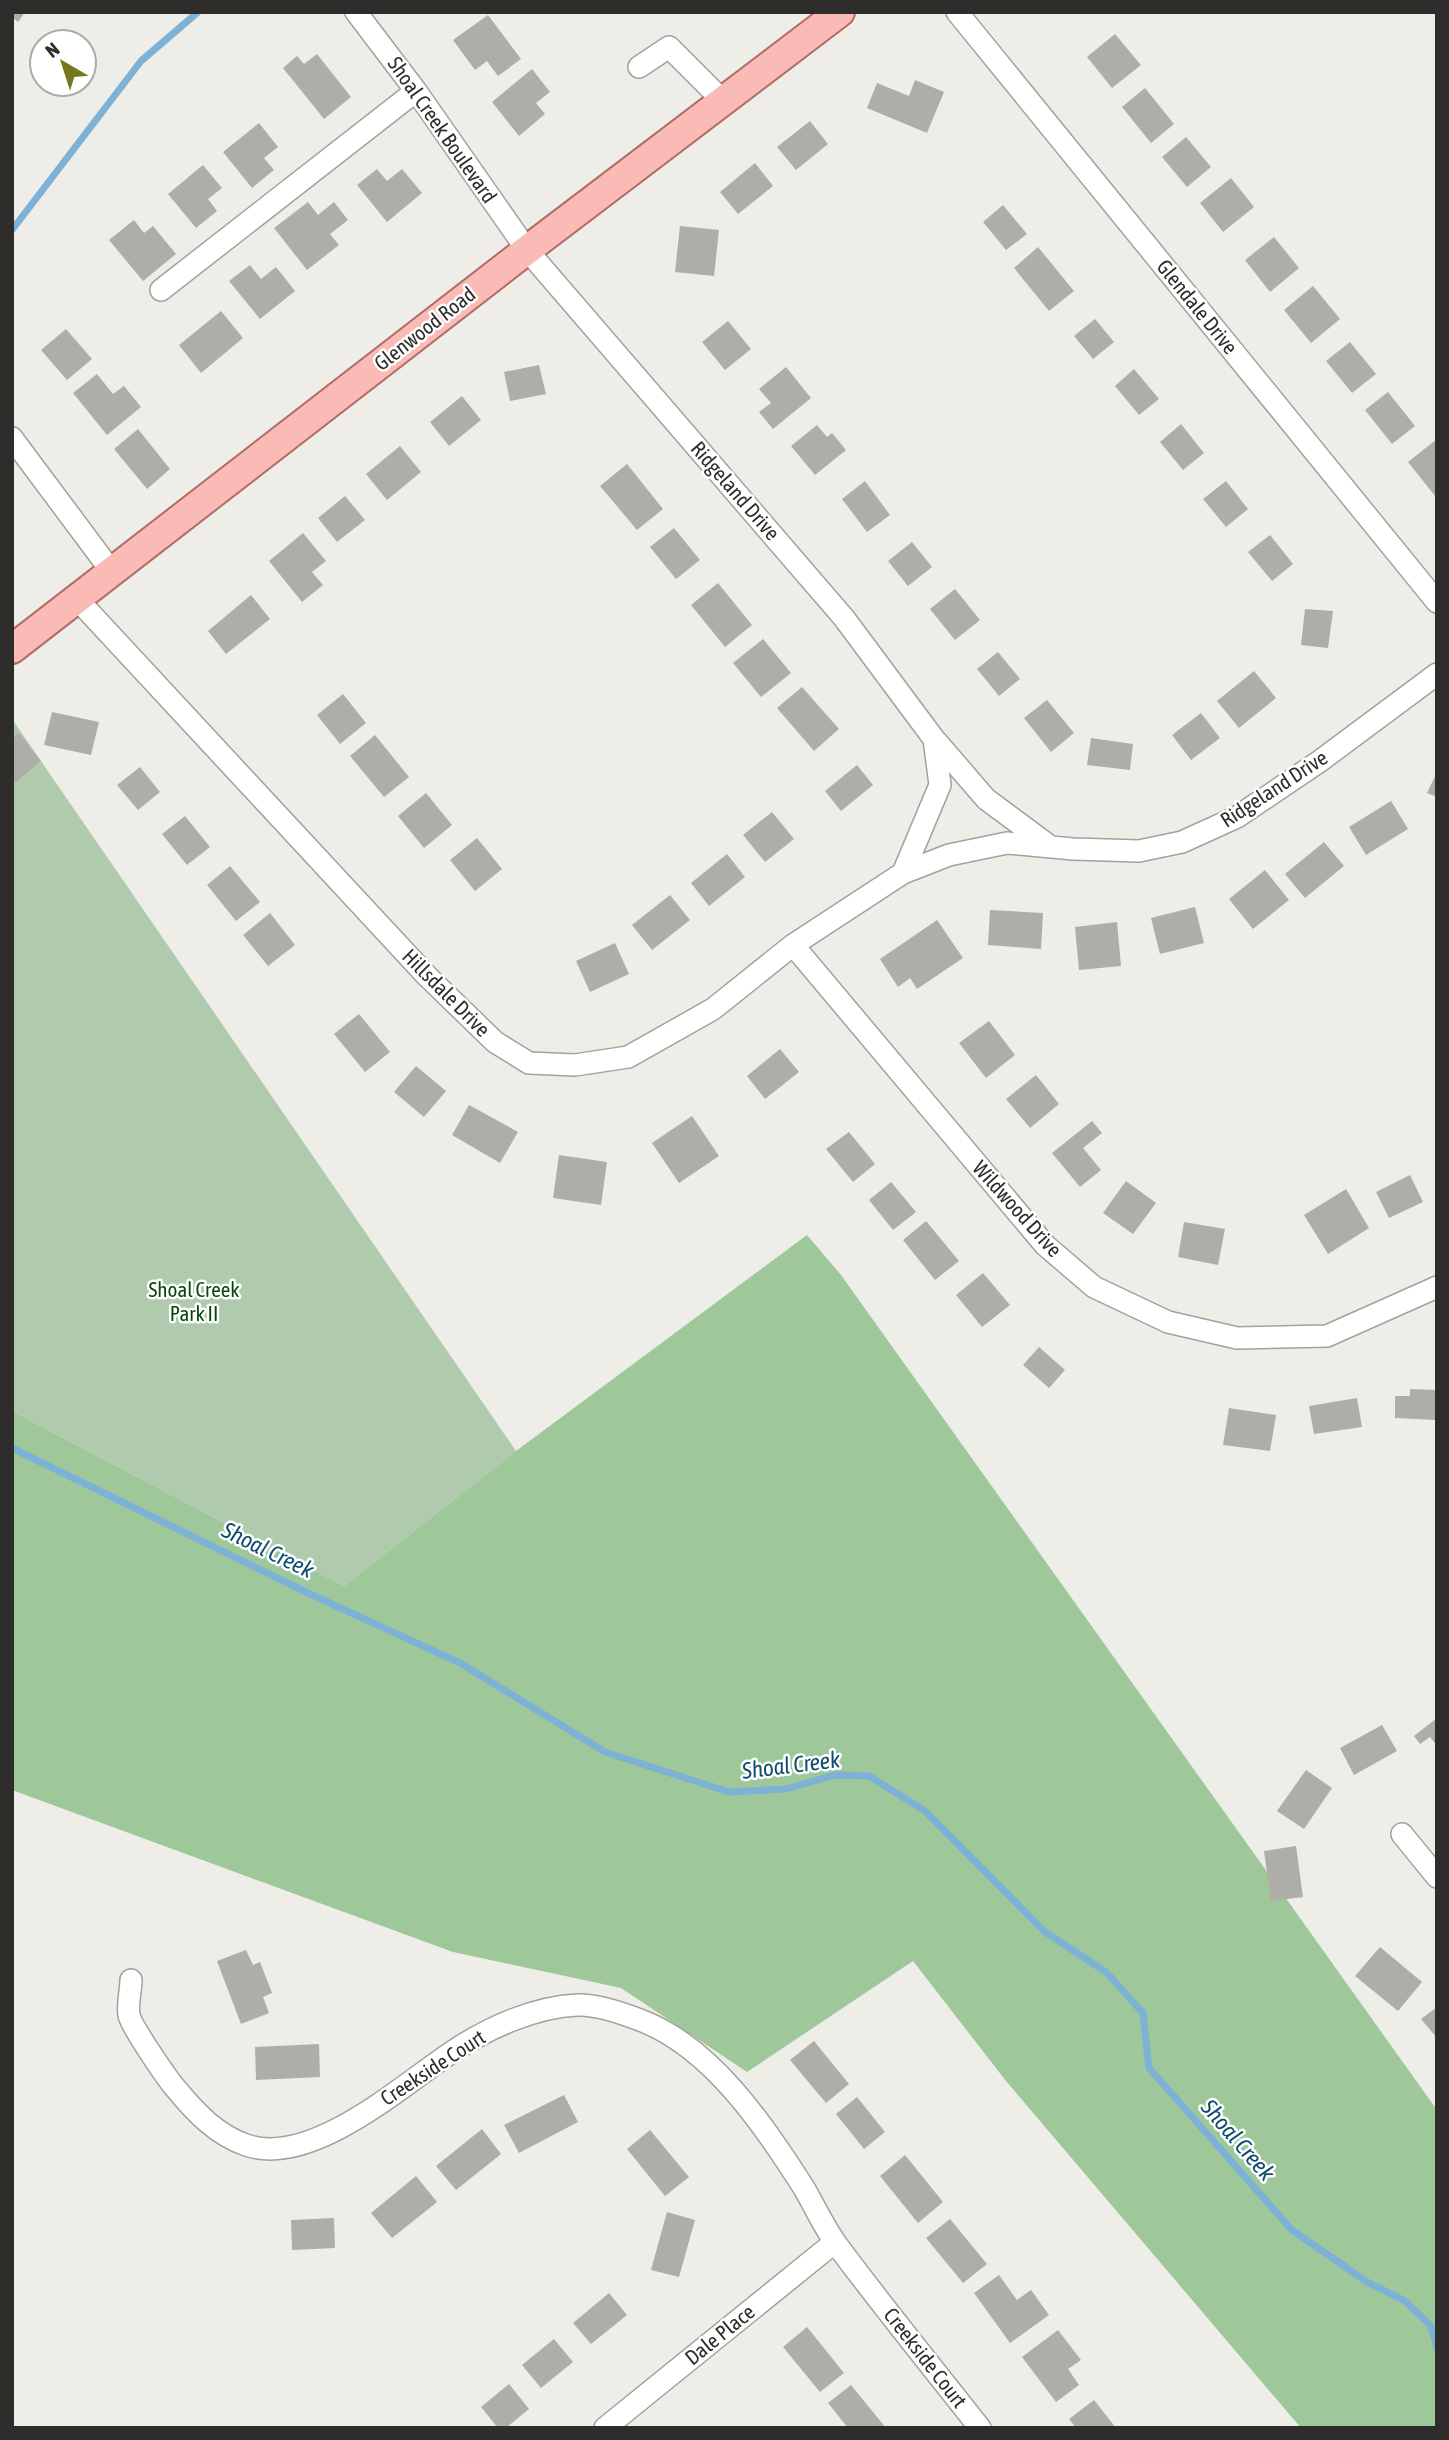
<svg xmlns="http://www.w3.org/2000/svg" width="1449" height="2440" viewBox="0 0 1449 2440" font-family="'Asap Condensed',sans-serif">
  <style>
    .green { fill: #b0caae }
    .forest { fill: #9ec79a }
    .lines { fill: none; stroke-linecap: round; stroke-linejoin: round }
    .stream { stroke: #7db1d6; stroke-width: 7 }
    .building { fill: #afada8 }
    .minor-casing { stroke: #a3a19d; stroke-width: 24 }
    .major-casing { stroke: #b06c66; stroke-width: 32 }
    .minor { stroke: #fff; stroke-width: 21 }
    .major { stroke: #fabbb6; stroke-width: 28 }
    .labels { text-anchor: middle; stroke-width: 5; stroke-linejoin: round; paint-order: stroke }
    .street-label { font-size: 21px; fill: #2e2d2b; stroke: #fff }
    .park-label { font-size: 21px; fill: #074508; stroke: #fff }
    .water-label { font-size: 23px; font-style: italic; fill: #0c4c70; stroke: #fff }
  </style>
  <rect width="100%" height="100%" fill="#efede8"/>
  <path class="green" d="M12,719L516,1451L344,1586L12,1411Z"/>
  <path class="forest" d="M807,1235L841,1275L1437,2110V2428H1301L1006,2081L913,1961L747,2072L621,1988L453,1952L12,1790V1411L344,1586L516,1451Z"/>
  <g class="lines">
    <path class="stream" d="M12,230L141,61L198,12
      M12,1448L308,1593L460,1663L605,1752L729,1792L786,1789L835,1775L869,1776L925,1811L1045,1932L1106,1972L1143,2013L1149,2068L1292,2230L1367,2282L1405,2301L1431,2326L1437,2348"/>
  </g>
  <path class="building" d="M12,12H25L18,22L12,17Z
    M488,15L521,59L498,76L487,61L475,70L453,40Z
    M1115,34L1141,65L1112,88L1087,57Z
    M317,54L351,97L324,119L283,68L297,56L304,64Z
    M532,69L550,92L536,103L545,114L519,136L492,102Z
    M915,80L944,92L927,133L867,108L877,83L909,96Z
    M1145,88L1174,124L1151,143L1122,107Z
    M810,121L828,144L796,170L777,147Z
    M259,123L278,147L264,158L274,170L252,188L223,152Z
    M1186,137L1211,167L1187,187L1162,157Z
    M755,163L773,186L738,214L720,192Z
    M203,165L222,188L208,199L217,211L196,228L168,194Z
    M377,169L387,181L402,169L422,193L387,222L357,185Z
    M1231,178L1254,207L1223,232L1200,203Z
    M308,202L318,215L334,202L348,220L330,234L339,245L307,270L274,228Z
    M1003,205L1027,234L1006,250L983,222Z
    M134,220L144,233L153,226L176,254L143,281L109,240Z
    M680,226L719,230L714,276L675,272Z
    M1274,237L1299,268L1270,292L1245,260Z
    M1038,247L1074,291L1049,311L1014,268Z
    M250,265L261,279L276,267L295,291L260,319L229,281Z
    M1313,286L1340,319L1311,343L1284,310Z
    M221,311L243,338L201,373L179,345Z
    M1095,319L1114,342L1093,359L1074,336Z
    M728,321L751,349L725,370L702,342Z
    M66,329L92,359L67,380L41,350Z
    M1350,342L1376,374L1352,393L1326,361Z
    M539,365L546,394L510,401L504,372Z
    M786,367L811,398L773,429L759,412L771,403L759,389Z
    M1134,369L1159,399L1139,415L1115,386Z
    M97,374L113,394L124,386L141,407L107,435L73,393Z
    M1388,392L1415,426L1392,444L1365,410Z
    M462,396L481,420L449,446L430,422Z
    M1181,424L1204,453L1183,470L1160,442Z
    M817,425L827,437L832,433L846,450L815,475L791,446Z
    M138,429L170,469L147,489L114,449Z
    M1437,439V494L1435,496L1408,462Z
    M400,446L421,472L387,500L366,474Z
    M627,464L663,509L637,530L600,486Z
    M865,481L890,515L867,532L842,499Z
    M1226,481L1248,509L1226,527L1203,499Z
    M345,496L365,520L337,542L318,518Z
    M674,528L700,560L676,579L650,547Z
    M303,533L326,561L312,572L323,585L302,602L269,561Z
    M1270,535L1293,564L1272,581L1248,552Z
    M912,542L932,567L908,586L888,561Z
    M718,583L752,625L725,647L691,605Z
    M955,589L980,620L955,640L930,609Z
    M251,595L270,619L226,654L208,631Z
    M1305,609L1333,611L1328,648L1301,645Z
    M763,639L791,673L761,697L733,663Z
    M998,652L1020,679L999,696L977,669Z
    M1254,671L1276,698L1239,728L1217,701Z
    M802,687L839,729L814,751L777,708Z
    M343,694L366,723L340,744L317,715Z
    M1047,700L1074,733L1051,752L1024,718Z
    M52,712L99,722L91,755L44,745Z
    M1201,713L1220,738L1191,760L1172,735Z
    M19,733L41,761L12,785V738Z
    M375,735L409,777L384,797L350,756Z
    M1091,738L1133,744L1130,770L1087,765Z
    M857,765L873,785L841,811L825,791Z
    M140,767L160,792L138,810L117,785Z
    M1437,772V797L1427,793Z
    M426,793L452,825L424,848L398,816Z
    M1391,801L1408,829L1366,855L1349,827Z
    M772,812L794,839L765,862L743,835Z
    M185,816L210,847L187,865L162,834Z
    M477,838L502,869L475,891L450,860Z
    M1324,842L1344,866L1305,898L1285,874Z
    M727,854L745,877L709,906L691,883Z
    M230,866L260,902L236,921L207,885Z
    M1265,870L1289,900L1253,929L1229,899Z
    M670,895L690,920L652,950L632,925Z
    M1195,907L1204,943L1160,954L1151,918Z
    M990,910L1043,913L1041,949L988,945Z
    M270,913L295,945L268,966L243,935Z
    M937,920L963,958L917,989L910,978L898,987L880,959Z
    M1117,922L1121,966L1079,970L1075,927Z
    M615,943L629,974L590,992L576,961Z
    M359,1014L390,1052L365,1072L334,1034Z
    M989,1021L1015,1055L986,1078L959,1043Z
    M780,1049L799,1072L765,1099L747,1076Z
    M416,1066L446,1091L424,1117L394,1092Z
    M1036,1075L1059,1104L1030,1128L1006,1099Z
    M469,1105L518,1132L500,1163L452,1135Z
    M692,1116L719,1156L679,1183L652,1143Z
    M1092,1121L1102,1133L1083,1148L1101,1170L1080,1187L1052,1153Z
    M849,1132L875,1164L853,1182L826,1149Z
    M559,1155L607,1162L601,1205L553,1198Z
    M1410,1175L1423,1202L1389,1218L1376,1192Z
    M1126,1181L1156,1203L1133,1234L1103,1213Z
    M891,1182L916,1212L893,1230L869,1200Z
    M1346,1189L1369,1228L1328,1254L1304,1215Z
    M926,1221L959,1261L935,1280L903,1240Z
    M1184,1222L1225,1229L1218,1265L1178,1257Z
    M983,1273L1010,1305L982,1327L956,1295Z
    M1039,1347L1065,1370L1049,1388L1023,1365Z
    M1410,1389L1437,1390V1420L1395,1418V1396H1410Z
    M1357,1398L1362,1427L1314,1434L1309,1406Z
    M1229,1408L1276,1415L1270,1451L1223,1445Z
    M1437,1718V1746L1430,1737L1420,1744L1414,1736Z
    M1382,1725L1397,1751L1354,1775L1340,1748Z
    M1306,1770L1332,1788L1304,1829L1277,1811Z
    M1296,1846L1303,1897L1271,1901L1264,1851Z
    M1380,1947L1422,1982L1398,2011L1355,1976Z
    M246,1950L253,1965L260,1962L272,1993L263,1997L269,2013L241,2024L217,1961Z
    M1437,2007V2038L1421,2019Z
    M814,2041L849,2084L826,2103L790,2060Z
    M319,2044L320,2077L256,2080L255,2047Z
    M564,2095L578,2122L519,2153L504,2125Z
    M857,2097L885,2132L864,2149L836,2114Z
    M482,2129L501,2154L456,2190L436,2166Z
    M650,2130L689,2177L665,2196L627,2149Z
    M905,2155L943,2202L918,2223L880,2176Z
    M416,2176L437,2202L392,2238L371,2213Z
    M667,2212L695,2220L679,2277L651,2270Z
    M334,2218L335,2248L292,2250L291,2220Z
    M950,2219L987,2264L963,2283L926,2238Z
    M999,2275L1017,2300L1031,2290L1049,2315L1010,2343L974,2293Z
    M609,2293L627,2315L591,2344L573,2323Z
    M807,2327L844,2373L820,2392L783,2347Z
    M1058,2330L1081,2360L1068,2369L1079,2385L1056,2402L1022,2357Z
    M554,2339L573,2362L541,2388L522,2365Z
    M509,2384L529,2409L506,2428H498L481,2407Z
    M851,2385L886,2428H848L828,2403Z
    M1094,2400L1116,2428H1076L1069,2419Z"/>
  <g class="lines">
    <g class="minor-casing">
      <path id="minor" d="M356,12L416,91L527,250L844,618L934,739L940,785L903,873
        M957,12L1437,602
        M639,67L669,47L723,101
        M161,290L416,91
        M12,438L112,572
        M77,599L427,976L495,1042L529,1063L575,1065L628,1057L713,1009L793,945L903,873L949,855L1007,843L1073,849L1139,851L1182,842L1237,817L1320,761L1437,674
        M936,741L986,799L1048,845
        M793,945L1045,1245L1094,1287L1168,1322L1237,1338L1327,1336L1437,1287
        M1402,1834L1437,1877
        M131,1980C131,1991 127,2004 129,2015C131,2026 168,2080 177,2090C196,2113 217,2135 246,2145C312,2168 403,2084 455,2050C490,2027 535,2007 577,2005C597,2004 622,2013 640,2020C712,2047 764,2126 804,2188C815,2207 824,2227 837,2245C883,2307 932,2367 980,2428
        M605,2428L835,2242"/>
    </g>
    <g class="major-casing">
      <path id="major" d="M12,649L527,250L840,12"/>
    </g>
    <use href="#minor" class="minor"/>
    <use href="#major" class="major"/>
  </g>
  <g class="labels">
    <g class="street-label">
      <text transform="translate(442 130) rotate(55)" y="7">Shoal Creek Boulevard</text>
      <text transform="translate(1197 307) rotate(51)" y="7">Glendale Drive</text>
      <text transform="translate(425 329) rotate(-38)" y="7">Glenwood Road</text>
      <text transform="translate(735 491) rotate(49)" y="7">Ridgeland Drive</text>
      <text transform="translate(1274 789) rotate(-33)" y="7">Ridgeland Drive</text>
      <text transform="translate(446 993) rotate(45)" y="7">Hillsdale Drive</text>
      <text transform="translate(1017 1209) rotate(48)" y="7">Wildwood Drive</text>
      <text transform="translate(433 2068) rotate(-33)" y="7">Creekside Court</text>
      <text transform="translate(720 2335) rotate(-39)" y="7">Dale Place</text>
      <text transform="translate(925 2358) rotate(52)" y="7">Creekside Court</text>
    </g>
    <g class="park-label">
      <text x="194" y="1297">Shoal Creek<tspan x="194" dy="24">Park II</tspan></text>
    </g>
    <g class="water-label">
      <text transform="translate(268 1550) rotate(26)" y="8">Shoal Creek</text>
      <text transform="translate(791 1765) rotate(-7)" y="8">Shoal Creek</text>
      <text transform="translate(1238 2140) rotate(49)" y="8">Shoal Creek</text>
    </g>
  </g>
  <rect width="1449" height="2440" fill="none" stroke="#2e2d2b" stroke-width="28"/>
  <g transform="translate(63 63) rotate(321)"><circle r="33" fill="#ffffff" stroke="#ababaa" stroke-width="2"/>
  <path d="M0-5L12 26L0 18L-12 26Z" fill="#79771e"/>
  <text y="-10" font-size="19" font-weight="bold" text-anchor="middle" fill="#2e2d2b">N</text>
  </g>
</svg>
